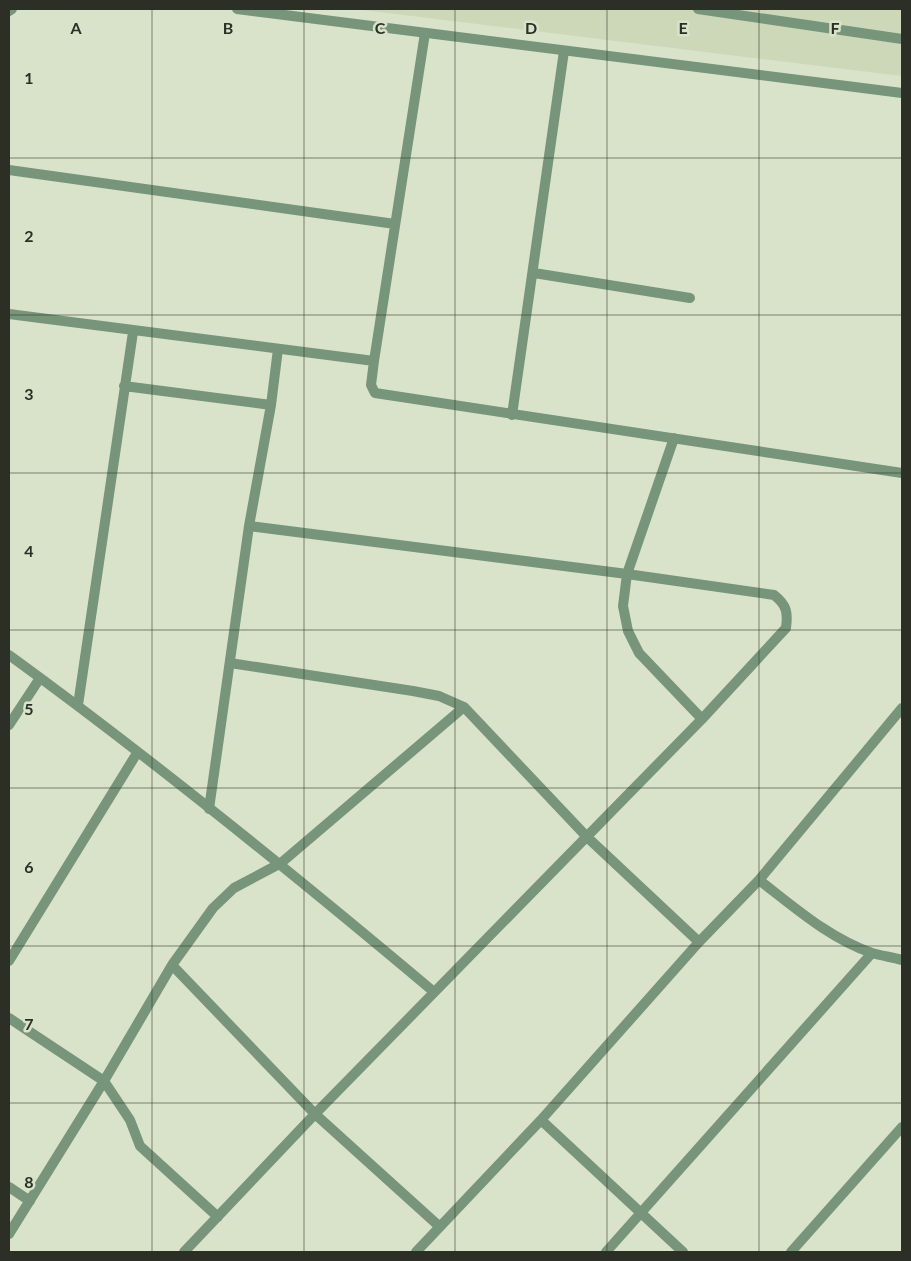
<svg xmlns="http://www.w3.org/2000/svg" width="911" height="1261" viewBox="0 0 911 1261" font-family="Lato,sans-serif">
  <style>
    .built { fill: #ccd8b8 }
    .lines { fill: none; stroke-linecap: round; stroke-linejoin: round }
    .service { stroke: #77957a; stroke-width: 10 }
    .minor { stroke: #77957a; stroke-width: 10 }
    .tertiary { stroke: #77957a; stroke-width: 10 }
    .grid { fill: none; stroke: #2b2f25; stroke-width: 1; stroke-opacity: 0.55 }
    .grid-label { font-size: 16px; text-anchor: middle; font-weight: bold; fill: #2b2f25; stroke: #d9e3ca; stroke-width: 5; stroke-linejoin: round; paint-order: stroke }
  </style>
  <rect width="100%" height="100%" fill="#d9e3ca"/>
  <path class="built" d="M354,9H902V76Z"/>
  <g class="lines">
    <path class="service" d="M698,9L902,39"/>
    <path class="minor" d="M9,11L12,9
      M425,33L374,361L371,385L375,393L902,473
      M9,170L395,224
      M534,273L690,298
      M9,314L374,361
      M124,386L271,405
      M512,415L564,51
      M674,438L627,574L623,606L628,631L639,653L702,719
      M9,655C155,761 296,876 434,992
      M230,663L413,691L439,696L464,707L587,837L699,942
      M78,705L133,332
      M9,725L40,678
      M209,809L249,526L271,405L278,349
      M759,880C793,906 830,939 872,953C882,956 892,957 902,960
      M9,961L137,753
      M172,965L315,1114L440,1227
      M9,1018L104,1081L130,1120L140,1146L218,1217
      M541,1120L683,1252
      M9,1187L30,1201
      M9,1234L104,1081L172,965L213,908L234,888L281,863L464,707
      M184,1252L315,1114L702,719L786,628C788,613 787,605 774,595L627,574L249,526
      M416,1252L541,1120L699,942L759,880L902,708
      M606,1252L872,953
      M791,1252L902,1127"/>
    <path class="tertiary" d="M237,9L902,93"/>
  </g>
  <path class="grid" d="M152,9V1252M304,9V1252M455,9V1252M607,9V1252M759,9V1252M9,158H902M9,315H902M9,473H902M9,630H902M9,788H902M9,946H902M9,1103H902"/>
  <g class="grid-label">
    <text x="76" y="34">A</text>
    <text x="228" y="34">B</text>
    <text x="380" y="34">C</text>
    <text x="531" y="34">D</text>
    <text x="683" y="34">E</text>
    <text x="835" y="34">F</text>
    <text x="29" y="84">1</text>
    <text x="29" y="242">2</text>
    <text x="29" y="400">3</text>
    <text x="29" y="557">4</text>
    <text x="29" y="715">5</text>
    <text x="29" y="873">6</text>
    <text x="29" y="1030">7</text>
    <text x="29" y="1188">8</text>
  </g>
  <rect width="911" height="1261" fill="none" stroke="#2b2f25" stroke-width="20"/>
</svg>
